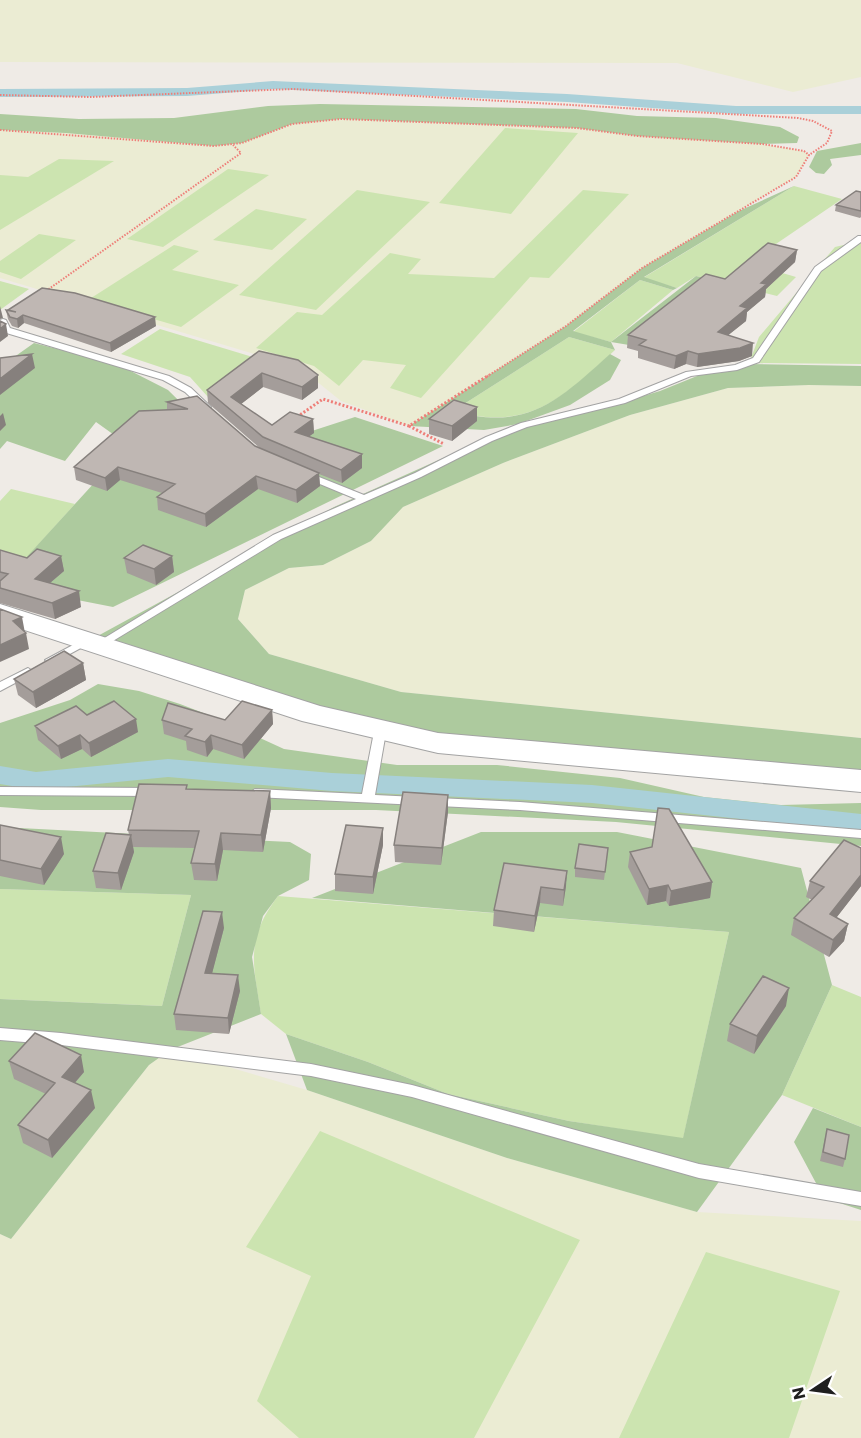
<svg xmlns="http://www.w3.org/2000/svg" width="861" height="1438" viewBox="0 0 861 1438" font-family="Poppins,sans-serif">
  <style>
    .farmland { fill: #ebecd3 }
    .grass { fill: #cce4b0 }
    .forest { fill: #adca9e }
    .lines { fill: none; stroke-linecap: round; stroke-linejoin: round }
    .canal { fill: #aad0d9; fill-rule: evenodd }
    .service-casing { stroke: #a3a3a3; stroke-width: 2 }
    .tertiary-casing { stroke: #a3a3a3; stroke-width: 2 }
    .path-far1 { stroke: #ee7e78; stroke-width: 2; stroke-dasharray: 1.5 1.5; stroke-linecap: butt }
    .path { stroke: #ee7e78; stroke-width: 3; stroke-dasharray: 2 2; stroke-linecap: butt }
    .service { fill: #fff; fill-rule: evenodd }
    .tertiary { fill: #fff; fill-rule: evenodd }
    .wall { fill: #a49d9a }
    .shaded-wall { fill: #86807d }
    .building { fill: #bfb7b3; stroke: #86807d; stroke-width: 1.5 }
  </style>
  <rect width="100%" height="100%" fill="#efebe6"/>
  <path class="farmland" d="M0,0H861V77L793,92L677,63L0,62Z
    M341,119L577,128L637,136L762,144L804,151L809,155L796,177L642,268L566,326L409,426L341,401L305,372L278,361L0,278V130L264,135L292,124Z
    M809,385L861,386V738L401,692L269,654L238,619L245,590L289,568L323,565L371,541L403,507L503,463L630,415L728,388Z
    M170,1050L307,1090L507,1158L697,1212L861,1221V1438H0V1234L11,1239L149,1065Z"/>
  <path class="grass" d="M505,128L578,133L511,214L439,203Z
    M59,159L114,161L0,230V175L28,177Z
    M228,169L269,175L163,247L127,239Z
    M794,186L842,199L748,263L796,277L777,296L696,276L677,288L643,278Z
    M357,190L430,202L316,310L239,295Z
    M583,190L629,194L549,278L530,277L421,398L390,388L406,365L363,360L339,386L314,366L256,348L297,312L322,315L390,253L421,259L408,274L494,278Z
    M256,209L307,219L272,250L213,240Z
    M39,234L76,240L21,279L0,272V261Z
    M861,241V364L749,363L759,337L835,247Z
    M174,245L199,251L172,270L239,285L181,327L88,300Z
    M640,280L673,290L611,342L573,332Z
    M0,281L29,289L0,310Z
    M160,329L256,358L208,397L190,377L121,354Z
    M569,337L615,350C562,398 530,432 453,411Z
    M11,489L75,504L18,567L0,563V501Z
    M0,889L191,895L162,1006L0,999Z
    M278,896L729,932L683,1139L569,1121L448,1094L368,1062L286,1034L261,1014C253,963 245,940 278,896Z
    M832,985L861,997V1127L782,1095Z
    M320,1131L580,1240L474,1438H299L257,1401L311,1276L246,1247Z
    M706,1252L840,1291L789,1438H619Z"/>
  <path class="forest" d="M320,104L576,109L637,116L716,118L780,127L799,137L797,143L762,144L637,136L577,128L341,119L292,124L242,143L214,146L66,133L0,130V114L79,119L174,118L268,106Z
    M861,143V155L830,159L832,165L824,174L816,173L809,167L817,151Z
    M794,186L644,277L677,288L673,290L640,280L573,331L611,342L696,276L727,284L635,346L611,342L615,350L569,337L453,411C527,432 559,400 610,354L621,360L610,380L570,405L518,424L484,430L409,426L566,326L642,268L739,211Z
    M34,343L117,364L168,390L235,456L355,417L443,446L113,607L1,585L106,470L131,447L96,422L65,461L7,441L0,449V367Z
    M744,364L861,366V386L809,385L728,388L630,415L503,463L403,507L371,541L323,565L289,568L245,590L238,619L269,654L401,692L861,738V786L500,754L83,644L334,507L492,436L593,411L660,391L702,374Z
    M98,684L139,691L180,704L219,719L284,749L397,765H497L620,778L704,797L781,805L861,803V846L616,822L376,810H41L0,807V723L70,700Z
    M0,827L290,842L311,854L309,880L278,896L263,916L252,957L261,1014L170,1050L149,1065L11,1239L0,1234V999L162,1006L191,895L0,889Z
    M481,832H617L801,868L832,985L782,1095L697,1212L507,1158L307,1090L286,1034L368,1062L448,1094L569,1121L683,1138L729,932L312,898Z
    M813,1108L861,1127V1210L824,1198L794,1142Z"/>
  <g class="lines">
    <path class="canal" d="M273,81L567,94L736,106H861V114H736L567,102L273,89L187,96L0,97V89L187,88Z
      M168,759L332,773L592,785L861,814V832L592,803L332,791L168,777L36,790L0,784V766L36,772Z"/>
    <g class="service-casing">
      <path id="service" d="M858,236H861V242L821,271L759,362L737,370L691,376L625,403L527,427L492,441L421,477L281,539L103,647L99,648L93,645L273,535L356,499L303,477V473H309L364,495L415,473L486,437L521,423L619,399L686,372L735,365L753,358L815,267Z
        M3,319L6,320L10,328L169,376L191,388L211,407L209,409H203L185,392L163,380L3,332L0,320Z
        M86,638L90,639L92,641L90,643L55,662H47L45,660Z
        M28,668L34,672L32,674L0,691V682Z
        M380,728L386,732L375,795L520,802L861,830V838L520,810L255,797L249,793L255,789L362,794L374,732Z
        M0,787L153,788L159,792L153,796L0,795Z
        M0,1028L61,1033L311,1064L412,1085L699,1164L861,1192V1206L699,1178L412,1097L311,1076L61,1045L0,1040Z"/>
    </g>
    <g class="tertiary-casing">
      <path id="tertiary" d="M0,604L320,706L438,733L861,770V792L438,753L302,721L0,622Z"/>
    </g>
    <path class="path-far1" d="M0,95L91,97L293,89L798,118L813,121L832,131L827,143L809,155
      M0,130L214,146L242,143L292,124L341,119L577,128L637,136L762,144L804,151L809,155L796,177L642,268L566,326L486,377
      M46,291L241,153L233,145"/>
    <path class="path" d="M297,417L323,399L409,426L489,375
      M409,426L444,444"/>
    <use href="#service" class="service"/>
    <use href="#tertiary" class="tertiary"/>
  </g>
  <path class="wall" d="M861,192V217L860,218L835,211L836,205Z
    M797,250L795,262L766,289L765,297L747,312L746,321L728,335L752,356L739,361L697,367L686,364L674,369L638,358V351L627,348L628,335L725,279Z
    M6,310L156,326L111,352L24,323L18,328L12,326L8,319Z
    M259,351L318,388L302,400L263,387L241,404L272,425L313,419L314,433L308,436L362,454V468L342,483L319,474L320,486L297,503L258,489L206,527L158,510L157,497L162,493L120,480L107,491L76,480L74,467L167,409V402L197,396L255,446L261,449L208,403L207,390Z
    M477,407V421L452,441L429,434V419Z
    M0,550L27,558L61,556L64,571L50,583L81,607L55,619L0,603Z
    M172,556L174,572L156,585L127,573L124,558Z
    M83,663L86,680L36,708L18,695L14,679Z
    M272,710L273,724L244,759L213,749L207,757L187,750L186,741L164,734L162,720H225Z
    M87,715L138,732L91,757L82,749L61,759L38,740L35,726Z
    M187,789L270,791L271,808L263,852L223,850L217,881L194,880L191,863L195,848L133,847L134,852L121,890L96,888L93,871L129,835L128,830Z
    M448,795V812L441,865L395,862L394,845Z
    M0,825L64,854L44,885L0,876Z
    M383,828V845L373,894L335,891V874Z
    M608,848L604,880L575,877V868Z
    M630,852L712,882L710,898L669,906L666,901L647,905L628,867Z
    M504,863L566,886L563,906L540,903L534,932L493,926L494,910Z
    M810,881L861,886L836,918L848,924L844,941L829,957L791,935L794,918L812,900L806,897Z
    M224,928L212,973L240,991L229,1034L176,1030L174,1014Z
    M786,1006L754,1054L727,1041L730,1024Z
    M9,1061L84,1072L75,1083L95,1108L52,1158L23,1143L18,1125L46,1094L14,1079Z
    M827,1129L845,1159L843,1167L820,1161Z"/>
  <path class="shaded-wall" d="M797,250L795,262L766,289L765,297L747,312L746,321L716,345L718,332L761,283Z
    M0,306L3,318L0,319Z
    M23,315L24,323L18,328L17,319Z
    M155,317L156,326L111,352L110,343Z
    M6,324L8,336L0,342V329Z
    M753,343L752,356L739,361L697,367L698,354Z
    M688,351L686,364L674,369L676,356Z
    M32,354L35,368L0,395V379Z
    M262,373L263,387L232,411L231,397Z
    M318,375V388L302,400V387Z
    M477,407V421L452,441V426Z
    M3,413L6,425L0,431V416Z
    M313,419L314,433L296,446L295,432Z
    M362,454V468L342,483L341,470Z
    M118,467L120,480L107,491L105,478Z
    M319,473L320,486L297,503L296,490Z
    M256,476L258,489L206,527L205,514Z
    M61,556L64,571L37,594L35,579Z
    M172,556L174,572L156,585L154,569Z
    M79,591L81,607L55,619L52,603Z
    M22,617L25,633L13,621Z
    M26,633L29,649L0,662V645Z
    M83,663L86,680L36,708L33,692Z
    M272,710L273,724L244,759L242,745Z
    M136,719L138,732L91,757L89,743Z
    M80,735L82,749L61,759L58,746Z
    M211,735L213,749L207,757L205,742Z
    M270,791L271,808L263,852L261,835Z
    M448,795V812L441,865L442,848Z
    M383,828V845L373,894V877Z
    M221,833L223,850L217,881L215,864Z
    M131,835L134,852L121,890L118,873Z
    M61,837L64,854L44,885L41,869Z
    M567,871L566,886L563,906L564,890Z
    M861,875V886L826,931L830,914Z
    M712,882L710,898L669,906L671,891Z
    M668,885L666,901L647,905L649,889Z
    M541,887L540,903L534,932L535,916Z
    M222,912L224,928L208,989L205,973Z
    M848,924L844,941L829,957L833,940Z
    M238,975L240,991L229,1034L228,1018Z
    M789,988L786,1006L754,1054L757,1036Z
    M81,1055L84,1072L65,1094L62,1077Z
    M91,1090L95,1108L52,1158L48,1140Z"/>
  <path class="building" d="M856,191L861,192V211L836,205Z
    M768,243L797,250L761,283L767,284L740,306L747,308L718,332L753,343L740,348L698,354L688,351L676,356L639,345L646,340L628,335L706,274L725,279Z
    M42,288L75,293L155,317L110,343L23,315L17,319L10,317L6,310L16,312L8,310Z
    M0,321L6,324L0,329Z
    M259,351L298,360L318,375L302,387L262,373L231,397L272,425L290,412L313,419L295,432L362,454L341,470L263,437L207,390Z
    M32,354L0,379V358Z
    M197,396L255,446L319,473L296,490L256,476L205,514L157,497L175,484L118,467L105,478L74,467L139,411L188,409L167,402Z
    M454,400L477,407L452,426L429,419Z
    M143,545L172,556L154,569L124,558Z
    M37,549L61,556L35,579L79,591L52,603L0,588V581L8,574L0,572V550L27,558Z
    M0,609L22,617L13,621L26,633L0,645Z
    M64,651L83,663L33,692L14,679Z
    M114,701L136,719L89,743L80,735L58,746L35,726L76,706L87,715Z
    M242,701L272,710L242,745L211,735L205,742L185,736L192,729L162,720L168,703L225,720Z
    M139,784L187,785L186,789L270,791L261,835L221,833L215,864L191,863L199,831L128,830Z
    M403,792L448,795L442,848L394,845Z
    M658,808L669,809L712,882L671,891L668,885L649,889L630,852L652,847Z
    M0,825L61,837L41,869L0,860Z
    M346,825L383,828L373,877L335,874Z
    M106,833L131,835L118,873L93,871Z
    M844,840L861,848V875L830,914L848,924L833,940L794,918L824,887L810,881Z
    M579,844L608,848L605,872L575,868Z
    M504,863L567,871L564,890L541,887L535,916L494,910Z
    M203,911L222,912L205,973L238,975L228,1018L174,1014Z
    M763,976L789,988L757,1036L730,1024Z
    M35,1033L81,1055L62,1077L91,1090L48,1140L18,1125L55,1083L9,1061Z
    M827,1129L849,1135L845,1159L823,1152Z"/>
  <g transform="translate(813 1390) rotate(257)" stroke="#ffffff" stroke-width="4.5" paint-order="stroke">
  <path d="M0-4.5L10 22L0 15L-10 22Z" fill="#1f1f1f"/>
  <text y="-9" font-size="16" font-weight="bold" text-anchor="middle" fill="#1f1f1f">N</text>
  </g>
</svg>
